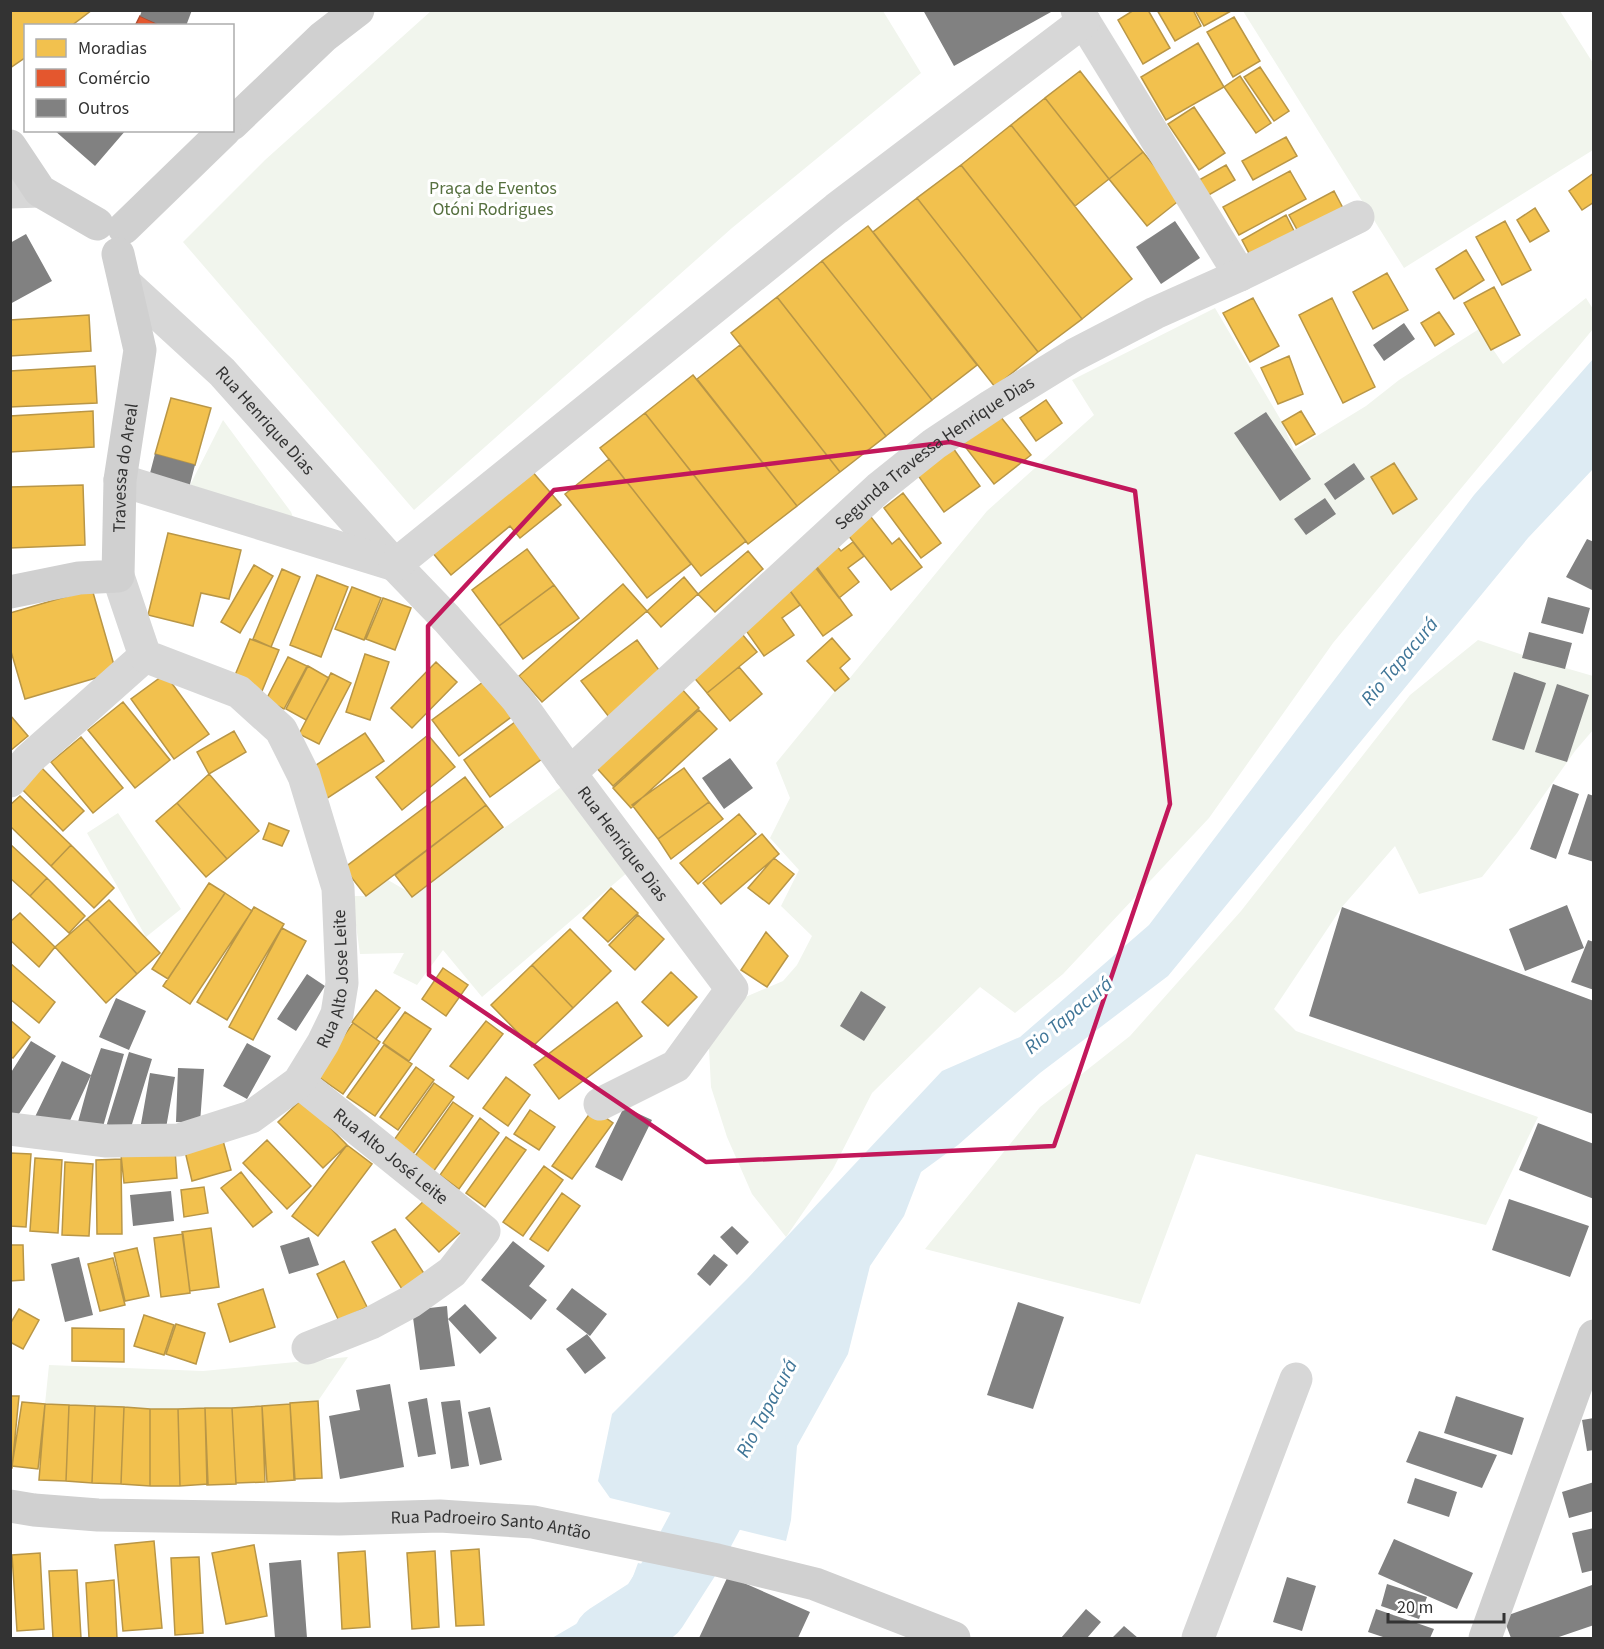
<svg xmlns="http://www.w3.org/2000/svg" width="1604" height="1649" viewBox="0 0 1604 1649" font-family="'Source Sans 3',sans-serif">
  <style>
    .green { fill: #f1f5ed }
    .water { fill: #ddebf3 }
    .homes { fill: #f2c14e; stroke: #b99646; stroke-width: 1.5 }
    .shops { fill: #e4572e; stroke: #af4c30; stroke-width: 1.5 }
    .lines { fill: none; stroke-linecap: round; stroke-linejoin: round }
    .river { stroke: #ddebf3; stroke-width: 69 }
    .building { fill: #818181 }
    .street { stroke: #d7d7d7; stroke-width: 33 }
    .secondary { stroke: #d0d0d0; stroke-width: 33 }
    .marked { fill: none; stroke: #c2185b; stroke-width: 4.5; stroke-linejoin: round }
    .labels { text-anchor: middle; stroke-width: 6; stroke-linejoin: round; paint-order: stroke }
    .park-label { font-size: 18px; fill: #56703f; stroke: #fff }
    .street-label { font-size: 18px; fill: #333; stroke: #fff }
    .water-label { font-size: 20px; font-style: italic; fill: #3f7597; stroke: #fff }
  </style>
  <rect width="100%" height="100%" fill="#fff"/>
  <path class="green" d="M431,11H883L921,73L732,228L414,510L183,242L265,160Z
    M1243,11H1560L1593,63V150L1404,268Z
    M1586,298L1593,309V329L1333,643L1209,818L1063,974L1015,1013L980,987L872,1093L833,1169L786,1237L752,1194L727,1137L711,1087L708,1029L722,1007L783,981L797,965L812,936L781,906L799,870L770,838L790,798L776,763L835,691L849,679L987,511L1094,415L1072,380L1215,308L1282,422L1294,450L1366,406L1399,380L1479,329L1503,364Z
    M223,420L291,512L297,527L186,493Z
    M1478,640L1538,660L1593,676V730L1575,751L1517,833L1482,877L1419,894L1395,846L1342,907L1274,1009L1296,1031L1538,1117L1486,1225L1196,1154L1140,1304L925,1249L1040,1107L1130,1036L1241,911L1410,695Z
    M564,785L629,871L482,997L443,950L417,985L393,973L404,953L360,954L352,896H366L388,880L412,894Z
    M118,813L181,909L146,937L87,833Z
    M348,1357L318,1401L222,1409H150L45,1404L49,1365L203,1371Z
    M660,1622L673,1638H634Z"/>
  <path class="water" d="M1593,359V469L1528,538L1168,976L1040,1073L958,1145L921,1172L904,1216L870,1266L848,1354L797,1446L791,1520L786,1541L610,1498L598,1481L612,1414L747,1279L942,1071L1020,1037L1149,925L1474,495Z
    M638,1563L696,1576L660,1622L634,1638H552L607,1606L628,1590Z"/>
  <path class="homes" d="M10,10H92L71,26H26V57L10,68Z
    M1134,10H1148L1170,48L1143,64L1118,20Z
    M1157,10H1193L1201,26L1175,41Z
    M1195,10H1231V11L1204,26Z
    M1234,17L1260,61L1233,77L1207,32Z
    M1198,43L1224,87L1166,120L1141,77Z
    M1260,67L1289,111L1274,121L1244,77Z
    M1080,71L1143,152L1109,179L1045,98Z
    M1240,76L1271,123L1256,133L1224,87Z
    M1045,98L1109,179L1075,206L1011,125Z
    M1194,107L1225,153L1199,170L1168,124Z
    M1011,125L1132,279L1082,319L961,165Z
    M1286,137L1297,156L1253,180L1242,161Z
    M1143,152L1181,199L1147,226L1109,179Z
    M961,165L1082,319L1038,352L917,198Z
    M1226,165L1235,180L1207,196L1199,180Z
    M1290,171L1306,199L1239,235L1223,207Z
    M1594,173V202L1582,210L1569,191Z
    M1334,191L1344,210L1300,235L1289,215Z
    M917,198L1038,352L995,387L873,232Z
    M1535,208L1549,231L1530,242L1517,220Z
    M1286,215L1296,235L1252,259L1242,240Z
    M1505,221L1531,270L1502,285L1476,237Z
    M868,226L977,365L932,400L822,261Z
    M1466,250L1484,280L1454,299L1436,269Z
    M822,261L932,400L886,436L777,297Z
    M1387,273L1408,310L1373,329L1353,292Z
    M1494,287L1520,335L1491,350L1464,303Z
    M777,297L886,436L840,472L731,333Z
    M1253,298L1279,346L1250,362L1223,313Z
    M1332,298L1375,387L1343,403L1299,315Z
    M1439,312L1454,334L1435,346L1421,323Z
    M89,315L91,351L10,356V320Z
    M740,345L840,472L797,506L697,379Z
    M1289,356L1303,394L1278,404L1261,368Z
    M95,366L97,403L10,407V371Z
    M693,375L797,506L748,544L645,413Z
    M171,398L211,408L195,465L155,454Z
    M1046,400L1062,423L1036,441L1020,418Z
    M93,411L94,447L10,452V416Z
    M1301,411L1315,434L1296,445L1282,422Z
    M645,413L746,541L701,576L600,448Z
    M1000,416L1031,455L994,484L963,444Z
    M953,448L980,486L944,512L917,474Z
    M609,459L691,564L647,598L565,494Z
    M1394,463L1417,499L1393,514L1371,477Z
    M531,470L561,505L520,538L510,526L451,575L432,552Z
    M83,485L85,545L10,548V487Z
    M903,493L941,543L921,558L884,508Z
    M867,512L892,544L899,538L922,567L891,590L844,530Z
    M168,533L241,550L229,599L201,593L193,626L148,615Z
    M853,542L864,556L848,568L859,582L839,598L811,562L835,544L841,551Z
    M527,549L554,585L499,626L472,590Z
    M748,551L763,569L715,612L698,594Z
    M254,565L273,576L240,633L221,622Z
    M817,567L852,615L823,636L788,588Z
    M282,569L300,577L271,647L253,639Z
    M317,575L348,587L321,657L290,645Z
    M684,577L698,594L661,627L647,611Z
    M623,584L647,611L542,702L519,676Z
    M554,585L579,618L523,659L499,626Z
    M352,587L381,598L364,640L335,629Z
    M788,588L800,605L782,618L794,635L764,656L740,622Z
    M92,589L116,672L25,699L10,648V613Z
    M383,598L411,608L395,650L366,639Z
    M742,634L757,652L707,693L692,675Z
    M832,638L850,659L840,668L849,679L835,691L807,661Z
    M250,639L279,650L262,691L233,680Z
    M637,640L664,677L609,717L581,681Z
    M365,654L389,662L370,720L346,712Z
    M288,657L307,666L284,709L266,700Z
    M436,662L457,682L412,728L391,708Z
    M308,666L329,678L306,720L286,709Z
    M739,667L762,694L730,721L707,693Z
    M331,673L351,683L319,744L299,734Z
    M165,674L209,734L174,759L131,699Z
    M487,679L514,715L459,756L432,720Z
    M680,687L699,708L613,786L594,765Z
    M123,702L170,760L135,788L88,730Z
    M699,710L717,729L631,808L613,788Z
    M10,715L28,736L10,751Z
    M519,719L546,756L490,797L464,760Z
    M234,731L246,752L209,774L197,752Z
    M365,733L384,761L326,799L307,771Z
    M428,735L455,767L402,810L376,777Z
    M81,737L123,788L93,813L51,762Z
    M37,763L84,811L63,831L17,784Z
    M684,768L709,802L658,839L632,805Z
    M209,774L259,831L227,859L177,803Z
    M465,777L486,805L366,896L344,868Z
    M20,796L71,845L51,866L10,826V805Z
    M709,802L723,819L671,859L658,839Z
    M177,803L227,859L206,877L156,821Z
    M486,805L503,827L412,897L395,875Z
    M739,814L756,834L698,884L680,863Z
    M269,823L289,831L282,846L263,839Z
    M762,834L779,854L721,904L703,883Z
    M10,844L47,878L30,896L10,878Z
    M71,845L114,888L94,908L51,866Z
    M774,858L794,874L769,904L748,888Z
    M47,878L85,916L69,933L30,896Z
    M209,883L225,893L168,979L152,969Z
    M611,888L638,913L608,942L583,918Z
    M225,893L252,911L190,1004L163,986Z
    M109,900L160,953L137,974L87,919Z
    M254,907L284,924L227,1020L197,1002Z
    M20,913L55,947L39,967L10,940V922Z
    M638,915L664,939L635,970L609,945Z
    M87,919L137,974L106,1003L55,947Z
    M282,928L306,941L253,1040L229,1027Z
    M570,929L611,971L573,1008L532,965Z
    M766,932L788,956L767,987L741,970Z
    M10,963L55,1002L39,1023L10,999Z
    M532,965L573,1008L532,1047L491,1005Z
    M443,968L468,985L446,1016L422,999Z
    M671,972L697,997L668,1026L642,1002Z
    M376,990L400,1008L376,1039L352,1022Z
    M617,1002L642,1036L559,1099L534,1065Z
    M405,1012L431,1029L409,1061L383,1043Z
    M10,1020L30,1037L13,1058L10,1056Z
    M486,1021L503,1034L468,1079L450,1066Z
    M353,1023L380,1042L343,1094L316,1075Z
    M384,1045L412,1064L375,1116L347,1097Z
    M416,1067L434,1080L398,1130L380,1117Z
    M506,1077L530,1095L508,1126L483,1108Z
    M434,1083L454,1097L413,1154L394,1140Z
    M302,1099L347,1145L323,1168L278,1122Z
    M453,1102L473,1116L433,1172L413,1159Z
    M593,1109L613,1123L572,1179L552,1166Z
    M530,1110L555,1127L539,1150L514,1134Z
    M480,1118L499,1133L459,1189L440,1175Z
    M222,1137L231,1170L192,1181L184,1147Z
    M506,1137L526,1150L485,1207L466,1193Z
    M267,1140L311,1186L287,1209L243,1163Z
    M347,1145L372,1164L318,1236L292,1216Z
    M175,1150L177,1178L124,1183L121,1155Z
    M10,1153L31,1154L26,1227L10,1226Z
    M35,1158L62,1160L58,1233L30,1231Z
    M121,1159L122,1234H97L96,1160Z
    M65,1162L93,1164L89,1236L62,1235Z
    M544,1166L563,1180L523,1236L503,1222Z
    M241,1172L272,1212L253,1227L221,1188Z
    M204,1187L208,1213L184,1217L181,1190Z
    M562,1193L580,1206L548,1251L530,1239Z
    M428,1197L461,1232L439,1252L406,1218Z
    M211,1228L219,1287L190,1291L182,1232Z
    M395,1229L425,1275L402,1289L372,1242Z
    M183,1234L190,1293L161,1297L154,1238Z
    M10,1245H23L24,1280L10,1281Z
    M137,1248L149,1296L125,1301L114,1253Z
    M113,1258L125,1305L100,1311L88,1264Z
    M344,1261L367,1307L339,1321L317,1274Z
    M263,1289L275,1327L230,1342L218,1304Z
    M19,1309L39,1320L23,1349L10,1342V1324Z
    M144,1315L174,1325L164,1355L134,1346Z
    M176,1324L205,1333L196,1364L166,1354Z
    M72,1328L124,1329V1362L72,1361Z
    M10,1396H19L12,1468H10Z
    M318,1401L322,1478L294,1479L290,1403Z
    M22,1402L45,1404L38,1469L12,1466Z
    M45,1404L69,1405L66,1481L39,1480Z
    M290,1404L295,1480L267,1482L262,1406Z
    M69,1405L95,1406L92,1483L66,1481Z
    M95,1406L124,1407L121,1484L92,1483Z
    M262,1406L265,1482L236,1483L232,1408Z
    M124,1407L150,1409V1486L121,1484Z
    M205,1408H232L236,1484L207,1485Z
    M205,1408L208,1484L180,1486L178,1409Z
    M150,1409H178L180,1486H150Z
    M154,1541L162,1628L123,1631L115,1545Z
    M254,1545L267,1616L226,1624L212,1553Z
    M479,1549L484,1625L456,1626L451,1551Z
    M365,1551L370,1627L342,1629L338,1553Z
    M435,1551L439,1627L412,1629L407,1553Z
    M40,1553L44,1629L17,1631L12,1555Z
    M199,1557L203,1633L175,1635L171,1558Z
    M77,1570L81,1638H53L49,1571Z
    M114,1580L117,1638H89L86,1583Z"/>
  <path class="shops" d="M140,16L162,26H135Z"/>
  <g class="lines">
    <path class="river" d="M608,1638L653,1609L685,1559L751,1436"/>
  </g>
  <path class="building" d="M142,10H192L186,26H162L140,16Z
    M923,10H1051V12L954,66Z
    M54,130H126L95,166Z
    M1175,221L1200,258L1161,284L1136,247Z
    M26,234L52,281L10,304V243Z
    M1404,323L1415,339L1384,361L1373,345Z
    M1266,412L1311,479L1280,501L1234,433Z
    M155,454L195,465L189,488L149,477Z
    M1354,463L1365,479L1335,500L1324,484Z
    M1325,498L1336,514L1306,535L1294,519Z
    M1587,539L1594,542V591L1566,577Z
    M1548,597L1590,608L1583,634L1541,623Z
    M1529,632L1572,643L1565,669L1522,658Z
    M1514,672L1546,683L1524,750L1492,740Z
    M1557,684L1589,695L1567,762L1535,752Z
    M730,758L753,788L724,809L702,778Z
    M1553,784L1579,794L1556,859L1530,849Z
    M1588,794L1594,796V862L1568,854Z
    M1567,905L1584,948L1525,971L1509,929Z
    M1342,907L1594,1001L1593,1114L1309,1016Z
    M1588,940L1594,942V990L1571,982Z
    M307,974L325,986L296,1031L277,1019Z
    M861,991L886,1007L864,1041L840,1026Z
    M116,998L146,1011L129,1050L99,1037Z
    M31,1041L56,1056L17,1117L10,1112V1074Z
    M247,1043L271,1056L247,1099L223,1086Z
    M101,1048L124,1054L102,1130L78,1122L91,1075Z
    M129,1052L152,1059L129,1134L106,1127Z
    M62,1061L91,1075L67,1127L33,1121Z
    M178,1068L204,1069L200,1123L176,1122Z
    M150,1073L175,1077L166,1128L141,1124Z
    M624,1107L652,1120L622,1181L595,1167Z
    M1538,1123L1594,1144V1199L1519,1170Z
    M171,1191L174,1221L133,1226L130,1195Z
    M1509,1199L1589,1226L1570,1277L1492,1250Z
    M732,1226L749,1242L737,1255L720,1237Z
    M309,1237L319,1265L289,1274L280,1246Z
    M513,1241L545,1266L529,1286L547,1300L531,1320L481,1280Z
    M714,1254L728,1265L710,1286L697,1274Z
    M79,1257L93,1315L65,1322L51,1264Z
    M572,1288L607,1314L590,1336L556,1309Z
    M1018,1302L1064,1317L1033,1409L987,1395Z
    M465,1304L497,1338L480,1354L448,1319L455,1366L420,1370L412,1310L447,1306L448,1319Z
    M587,1334L606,1358L585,1374L566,1349Z
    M390,1384L404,1467L340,1479L329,1416L360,1410L356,1390Z
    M1456,1396L1524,1418L1512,1455L1444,1433Z
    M427,1398L436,1454L418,1457L408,1402Z
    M460,1400L469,1466L451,1469L441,1402Z
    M490,1407L502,1460L480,1465L468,1412Z
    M1594,1418V1450L1587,1451L1582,1420Z
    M1419,1431L1497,1455L1482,1488L1406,1462Z
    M1415,1478L1457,1492L1449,1517L1407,1503Z
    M1594,1482V1511L1569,1518L1562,1492Z
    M1594,1528V1570L1582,1573L1572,1533Z
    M1394,1539L1473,1573L1457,1609L1378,1574Z
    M301,1560L307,1638H275L269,1563Z
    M728,1576L810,1612L798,1638H699Z
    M1287,1577L1316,1586L1302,1631L1273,1622Z
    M1387,1584L1427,1597L1419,1619L1381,1606Z
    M1592,1585L1594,1588V1625L1556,1638H1511L1503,1617Z
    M1086,1609L1101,1622L1087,1638H1061Z
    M1376,1609L1434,1629L1430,1638H1386L1368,1632Z
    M1124,1626L1138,1638H1112Z"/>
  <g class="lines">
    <g class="street">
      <path d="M1077,10L1240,275"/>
      <path d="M10,192L40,191"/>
      <path id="s1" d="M126,284L222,372L395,565L447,619L517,699L570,773L732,989L676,1066L600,1104"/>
      <path d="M120,480L395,565"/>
      <path d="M395,565L836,209L1084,21"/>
      <path id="s2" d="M570,773L879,488L934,444L991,406L1074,355L1155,313L1240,275L1358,217"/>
      <path d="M10,781L29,759L145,656"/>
      <path id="s3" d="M299,1082L484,1231L452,1272L410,1302L371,1323L308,1348"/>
      <path id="s4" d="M10,1129L107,1141L179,1140L251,1117L299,1082L323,1043L337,1014L342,983L338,888L304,776L281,730L239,692L145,656L118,576"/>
      <path d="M1198,1638L1296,1379"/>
    </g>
    <g class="secondary">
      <path d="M232,124L323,37L358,10"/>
      <path d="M10,146L40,191L97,224"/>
      <path d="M124,228L225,130"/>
      <path id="s5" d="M10,592L79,578L118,576L120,480L140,350L118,254"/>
      <path id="s6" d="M10,1506L34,1510L98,1515L339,1519L440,1516L533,1522L717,1560L815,1584L954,1638"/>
      <path d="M1485,1638L1594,1336"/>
    </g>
  </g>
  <path class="marked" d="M950,442L1135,491L1170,804L1054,1146L706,1162L429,975L428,626L554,490Z"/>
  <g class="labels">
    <g class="park-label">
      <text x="493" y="194">Praça de Eventos<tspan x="493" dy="21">Otóni Rodrigues</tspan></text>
    </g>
    <g class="street-label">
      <text dy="6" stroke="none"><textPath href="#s1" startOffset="195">Rua Henrique Dias</textPath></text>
      <text dy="6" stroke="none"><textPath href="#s2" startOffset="486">Segunda Travessa Henrique Dias</textPath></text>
      <text dy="6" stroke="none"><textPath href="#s5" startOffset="218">Travessa do Areal</textPath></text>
      <text dy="6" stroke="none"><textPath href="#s1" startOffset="750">Rua Henrique Dias</textPath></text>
      <text dy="6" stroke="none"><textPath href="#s4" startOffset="417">Rua Alto Jose Leite</textPath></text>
      <text dy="6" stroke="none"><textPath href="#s3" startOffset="118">Rua Alto José Leite</textPath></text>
      <text dy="6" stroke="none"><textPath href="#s6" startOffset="482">Rua Padroeiro Santo Antão</textPath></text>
    </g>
    <g class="water-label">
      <text transform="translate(1399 661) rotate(-50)" y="7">Rio Tapacurá</text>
      <text transform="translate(1068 1015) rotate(-40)" y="7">Rio Tapacurá</text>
      <text transform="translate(766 1408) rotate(-62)" y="7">Rio Tapacurá</text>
    </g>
  </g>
  <rect width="1604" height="1649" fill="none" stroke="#333333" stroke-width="24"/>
  <rect x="24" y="24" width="210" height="108" fill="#ffffff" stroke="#adadad" stroke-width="1.5"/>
  <rect x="36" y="39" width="30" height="18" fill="#f2c14e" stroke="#adadad" stroke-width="1.5"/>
  <text x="78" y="54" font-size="18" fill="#333333">Moradias</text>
  <rect x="36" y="69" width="30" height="18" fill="#e4572e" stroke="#adadad" stroke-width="1.5"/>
  <text x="78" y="84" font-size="18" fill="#333333">Comércio</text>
  <rect x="36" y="99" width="30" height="18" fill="#818181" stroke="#adadad" stroke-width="1.5"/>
  <text x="78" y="114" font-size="18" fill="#333333">Outros</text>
  <path d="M1388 1613v9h116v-9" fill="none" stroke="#333333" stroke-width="3"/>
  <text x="1397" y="1613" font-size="18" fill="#333333" stroke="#ffffff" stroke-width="4.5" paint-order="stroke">20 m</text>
</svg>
